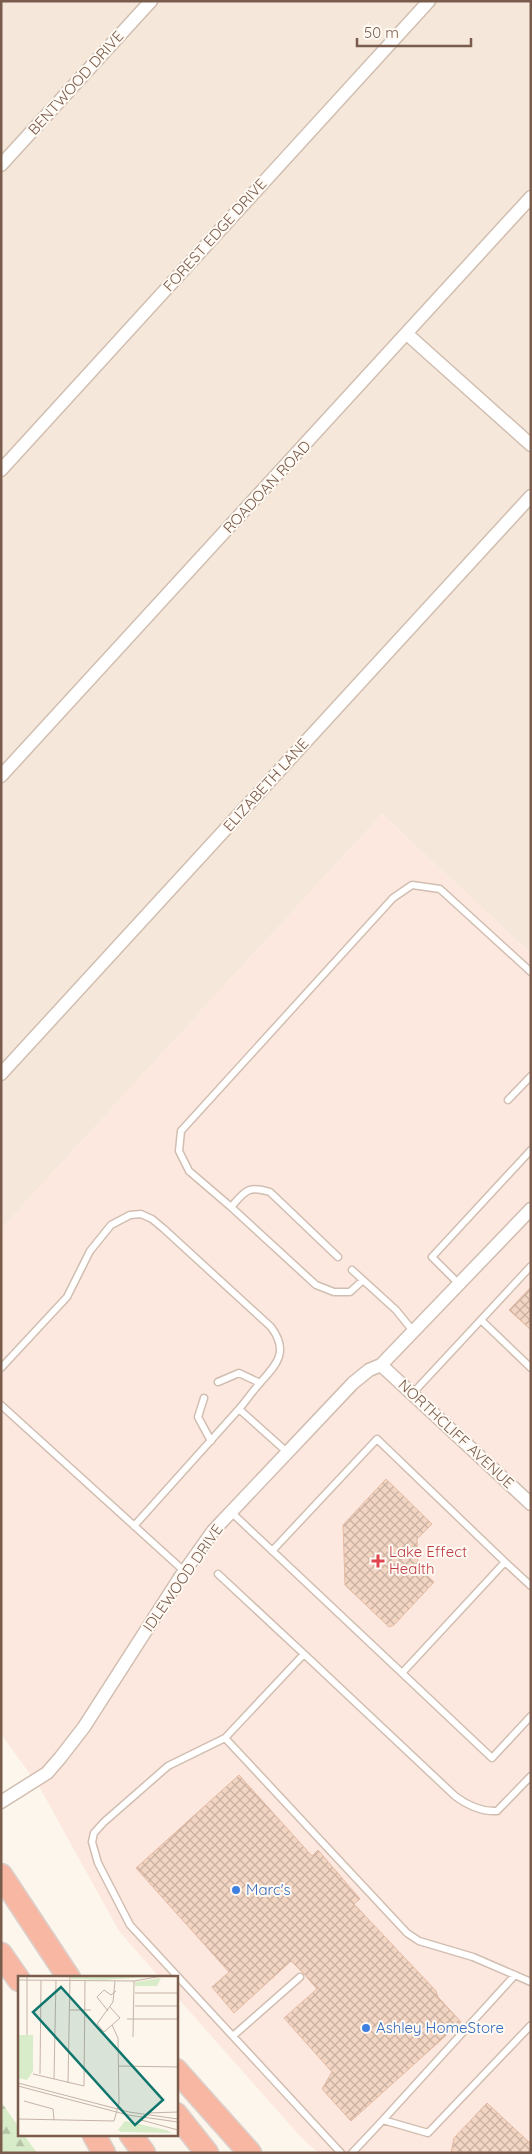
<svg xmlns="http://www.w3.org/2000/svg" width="532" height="2154" viewBox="0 0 532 2154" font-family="Quicksand,sans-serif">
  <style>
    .residential { fill: #f5e8da }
    .commercial { fill: #fde8e0 }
    .forest { fill: url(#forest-firs) }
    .building { fill: url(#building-cross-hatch); stroke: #e6bba3 }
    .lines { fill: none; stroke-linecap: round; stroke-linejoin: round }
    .lane-casing { stroke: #d1beb0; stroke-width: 9 }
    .street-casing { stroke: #d1beb0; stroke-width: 15 }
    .highway-casing { stroke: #dad1cd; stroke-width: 25 }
    .lane { stroke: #fff; stroke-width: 6 }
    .street { stroke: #fff; stroke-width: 12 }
    .highway { stroke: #f7b7a3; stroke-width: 22 }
    .health-dot { fill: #e0444e; stroke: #fffaf3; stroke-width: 2 }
    .shop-dot { fill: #3f7fe0; stroke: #fffaf3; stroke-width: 2 }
    .labels { text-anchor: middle; stroke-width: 4; stroke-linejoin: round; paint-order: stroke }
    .street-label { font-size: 15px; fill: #7a5c4d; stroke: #fffaf3 }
    .health-label { font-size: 15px; fill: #be3a42; stroke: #fffaf3; text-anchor: start }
    .shop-label { font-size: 15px; fill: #366cbe; stroke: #fffaf3; text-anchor: start }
    .inset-road { fill: none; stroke: #c5b3a7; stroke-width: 1 }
    .view { fill: #0f766e; fill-opacity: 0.15; stroke: #0f766e; stroke-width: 2.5 }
    .inset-edge { fill: none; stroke: #7a5c4d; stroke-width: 2.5 }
  </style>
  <defs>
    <pattern id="forest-firs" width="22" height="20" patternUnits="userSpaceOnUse" patternTransform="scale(1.25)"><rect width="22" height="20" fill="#d8ecc9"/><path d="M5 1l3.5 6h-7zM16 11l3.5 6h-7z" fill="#b4c2a5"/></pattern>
    <pattern id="building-cross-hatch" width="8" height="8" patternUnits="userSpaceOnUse" patternTransform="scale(1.25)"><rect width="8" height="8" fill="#f3d5c3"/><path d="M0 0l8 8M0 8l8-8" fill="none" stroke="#cab0a1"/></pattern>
  </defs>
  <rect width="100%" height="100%" fill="#fdf6ec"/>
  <path class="residential" d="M1,1H531V954L382,814L1,1229Z"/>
  <path class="commercial" d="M382,814L531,954V2153H318L299,2135L176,1996V1978H160L119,1931L40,1788L1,1734V1229Z"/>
  <path class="forest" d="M1,2102L19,2127V2135H24L37,2153H1Z"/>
  <path class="building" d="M531,1287V1330L509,1310Z
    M386,1479L432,1524L417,1539L418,1567L434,1582L394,1625L389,1627L345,1585L343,1525Z
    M239,1775L312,1856L318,1850L360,1899L354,1904L436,1991L438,1997L461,2022L351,2121L322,2089L332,2072L284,2018L317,1989L304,1974L291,1961L234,2013L212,1987L229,1972L136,1868Z
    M487,2103L531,2144V2153H451L454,2138Z"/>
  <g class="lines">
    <g class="lane-casing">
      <path id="lane" d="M508,1100L531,1076
        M231,1207L189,1171L179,1151L181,1131L393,898L412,885L440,889L531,972
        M338,1257L270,1192C248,1185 245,1191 231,1207L316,1285L334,1292H350L363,1280
        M352,1270L396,1310L413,1331
        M458,1283L432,1257L531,1150
        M481,1320L531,1368
        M1,1368L67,1297L90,1251L111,1225L130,1215L141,1214L152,1219L164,1229L271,1327C290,1352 276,1365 259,1384C252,1392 246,1401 239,1409L287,1452
        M218,1382L239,1373L260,1383
        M412,1394L531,1266
        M204,1398L198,1417L211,1441
        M1,1405L184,1571
        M231,1512L402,1673
        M134,1526L239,1409
        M272,1551L377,1439L505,1562
        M218,1574L304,1654L225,1738L407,1933L419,1941L473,1957L531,1982
        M531,1586L505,1562L402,1673L492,1758L531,1716
        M304,1654L455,1796C467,1805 481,1812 497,1811L531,1776
        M225,1738L168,1766L104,1822L94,1833L92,1842L98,1863L130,1925L341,2153
        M515,1975L383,2120L428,2133L531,2025
        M233,2036L300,1977
        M352,2153L383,2120"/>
    </g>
    <g class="street-casing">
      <path id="street" d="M1,165L151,1
        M407,334L531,445
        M1,470L429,1
        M1,776L531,197
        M1,1074L531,496
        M381,1365L531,1504
        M1,1802L47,1773L60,1758L84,1727L181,1576L213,1531L353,1383L369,1370L381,1365L531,1209"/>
    </g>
    <g class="highway-casing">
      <path id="highway" d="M1,1875L69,1978
        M1,1954L19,1980
        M176,2070L250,2153
        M176,2114L207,2153
        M94,2135L104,2153
        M131,2135L144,2153"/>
    </g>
    <use href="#lane" class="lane"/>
    <use href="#street" class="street"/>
    <use href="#highway" class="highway"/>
  </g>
  <path class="health-dot" d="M375.5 1553.5h5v5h5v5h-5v5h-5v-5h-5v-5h5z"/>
  <g class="shop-dot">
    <circle cx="236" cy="1890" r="5"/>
    <circle cx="366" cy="2028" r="5"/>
  </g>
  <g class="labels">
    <g class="street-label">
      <text transform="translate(76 83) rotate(-48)" y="5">BENTWOOD DRIVE</text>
      <text transform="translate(215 235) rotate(-48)" y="5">FOREST EDGE DRIVE</text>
      <text transform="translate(267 487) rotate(-47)" y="5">ROADOAN ROAD</text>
      <text transform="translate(266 785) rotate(-48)" y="5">ELIZABETH LANE</text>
      <text transform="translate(456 1434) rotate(43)" y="5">NORTHCLIFF AVENUE</text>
      <text transform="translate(183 1578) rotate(-55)" y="5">IDLEWOOD DRIVE</text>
    </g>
    <g class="health-label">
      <text x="389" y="1557">Lake Effect<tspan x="389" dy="17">Health</tspan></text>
    </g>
    <g class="shop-label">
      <text x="246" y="1895">Marc's</text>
      <text x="376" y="2033">Ashley HomeStore</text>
    </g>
  </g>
  <g transform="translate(18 1976)">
    <rect width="160" height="160" fill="#fdf6ec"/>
    <path d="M143,2L139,10H117V6Z" fill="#d8ecc9"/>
    <path d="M107,145L148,154L154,157L103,156L100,154Z" fill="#d8ecc9"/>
    <path d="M53,0H141L85,4L53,3Z" fill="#d8ecc9"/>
    <path d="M0,59H15V95L9,104L0,102Z" fill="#d8ecc9"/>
    <path class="inset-road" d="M9,0V59M0,4L116,5L144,0M117,17H160M117,30H160M92,31L102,42L86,56L79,48L95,26L97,5M52,34H73M90,35L79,21L86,14L93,19L98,15M109,43H160M115,61L116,5M100,90L160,91M15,98L66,110L67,5M22,98L23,4M36,103L38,4M0,107L111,136L160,143M50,107L52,0M0,110L110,139L160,146M6,125L35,133L36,144M130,137L160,136M0,143L96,145L101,127L100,62L94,49M123,144L160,154"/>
    <path class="view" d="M43,11L145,124L117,149L15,36Z"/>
    <rect width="160" height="160" class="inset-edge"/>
  </g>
  <rect width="532" height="2154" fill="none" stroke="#7a5c4d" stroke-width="5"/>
  <path d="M357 38v8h114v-8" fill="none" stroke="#7a5c4d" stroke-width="2.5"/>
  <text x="364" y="38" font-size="15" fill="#7a5c4d" stroke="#fffaf3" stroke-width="4" paint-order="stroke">50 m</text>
</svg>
